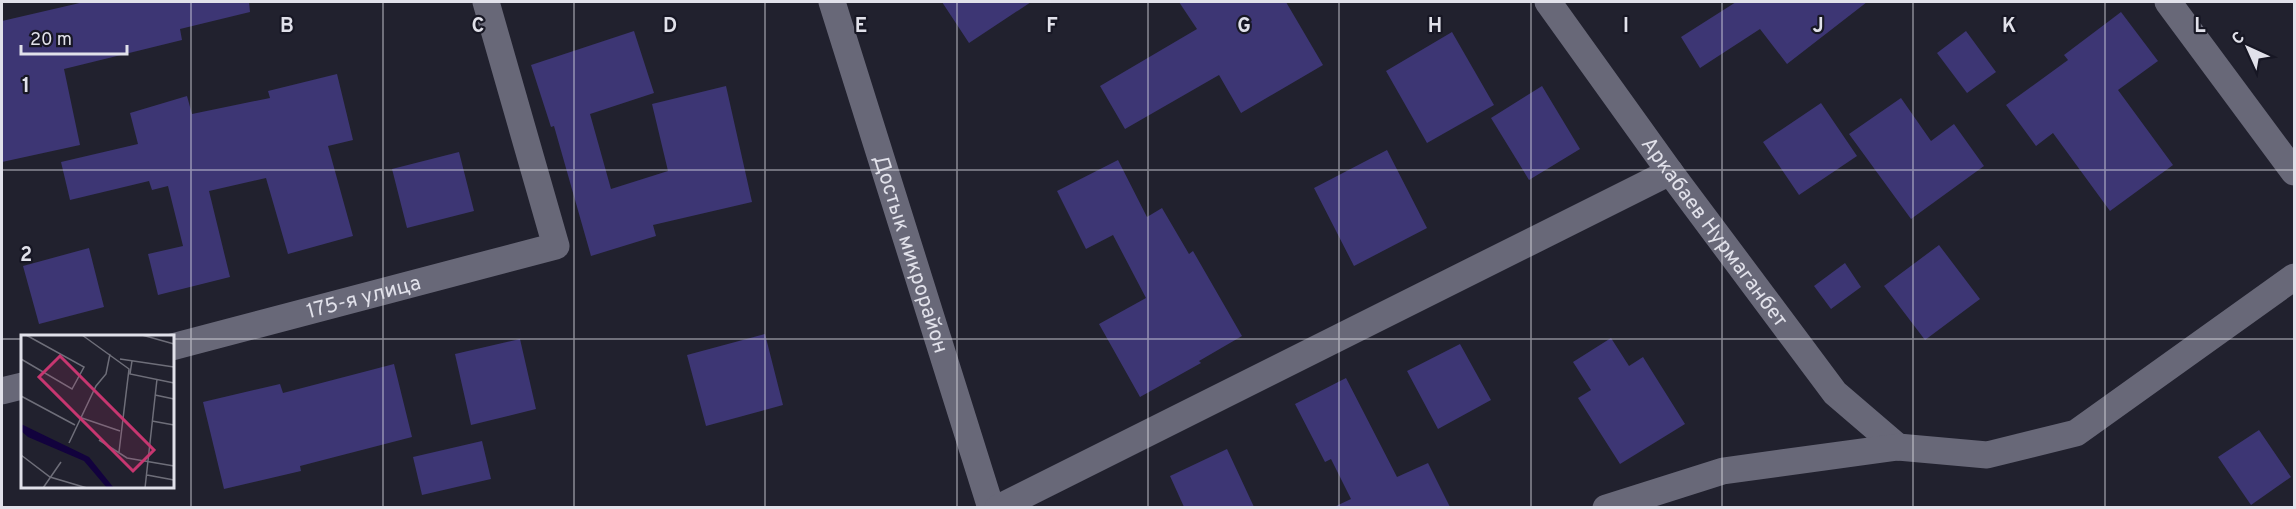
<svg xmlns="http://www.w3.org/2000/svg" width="2296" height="509" viewBox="0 0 2296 509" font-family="Overpass,sans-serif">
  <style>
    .building { fill: #3d3674 }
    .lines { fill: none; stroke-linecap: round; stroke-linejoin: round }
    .street { stroke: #686878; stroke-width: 27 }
    .grid { fill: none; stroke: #e1e1ea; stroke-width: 1.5; stroke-opacity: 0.55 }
    .labels { text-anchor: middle; stroke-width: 4.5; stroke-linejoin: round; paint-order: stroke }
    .street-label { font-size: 21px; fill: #e1e1ea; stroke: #171724 }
    .inset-road { fill: none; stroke: #6e6e79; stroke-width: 1.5 }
    .view { fill: #c73670; fill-opacity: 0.15; stroke: #c73670; stroke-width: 3 }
    .inset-edge { fill: none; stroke: #e1e1ea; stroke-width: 3 }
    .grid-label { font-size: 20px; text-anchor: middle; font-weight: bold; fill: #e1e1ea; stroke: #171724; stroke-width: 4.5; stroke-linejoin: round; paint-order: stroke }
  </style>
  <rect width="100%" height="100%" fill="#21212e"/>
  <path class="building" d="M84,2H249L250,12L180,29L182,40L64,69L80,145L2,162V21Z
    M942,2H1031L969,43Z
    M1179,2H1286L1323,65L1241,113L1219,75L1125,129L1100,86L1197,29Z
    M1736,2H1867L1787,64L1760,29L1700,68L1681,37Z
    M2121,12L2158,61L2118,90L2173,165L2110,211L2053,133L2036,146L2006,105L2068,60L2064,55Z
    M634,31L654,93L590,114L611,189L668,171L652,104L726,86L752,202L653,225L656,236L591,256L554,126L551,127L531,65Z
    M1966,31L1996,72L1967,93L1937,53Z
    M1452,32L1494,105L1427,143L1386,71Z
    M337,74L353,140L328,146L353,236L288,254L266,178L209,191L230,277L158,295L148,254L183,246L168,186L152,190L149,181L70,200L61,162L138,144L130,113L187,96L192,114L270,98L268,91Z
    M1542,86L1580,149L1529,180L1491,118Z
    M1901,98L1931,141L1954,124L1984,166L1911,219L1849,134Z
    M1821,103L1857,156L1799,195L1763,142Z
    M1387,150L1427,228L1354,266L1314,188Z
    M459,152L474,211L407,228L392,169Z
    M1118,160L1147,217L1162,208L1189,254L1193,251L1242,336L1199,361L1201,363L1140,397L1099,324L1146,298L1113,235L1086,249L1057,191Z
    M1939,245L1980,299L1925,340L1884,286Z
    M89,248L104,307L39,324L23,266Z
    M1845,263L1861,287L1831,309L1814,286Z
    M765,334L783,405L706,426L687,355Z
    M1611,338L1629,366L1643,357L1685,424L1620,464L1578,398L1591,390L1573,362Z
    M520,339L536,409L471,425L455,354Z
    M1460,344L1491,400L1438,429L1407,371Z
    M394,364L412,437L300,466L301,471L224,489L203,402L280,384L283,393Z
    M1346,378L1397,477L1428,463L1450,507H1334L1351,499L1331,459L1325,462L1295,404Z
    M2259,430L2291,477L2251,505L2218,457Z
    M482,441L491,479L422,495L413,457Z
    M1227,449L1254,507H1184L1170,476Z"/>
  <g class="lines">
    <g class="street">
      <path id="s1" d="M832,2L991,508"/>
      <path id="s2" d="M1548,2L1670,172L1835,393L1898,447"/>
      <path d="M2168,2L2294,172"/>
      <path id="s3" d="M172,347L556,246L486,2"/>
      <path d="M2,391L22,386"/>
      <path d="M998,508L1670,172"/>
      <path d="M1606,508L1723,471L1898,447L1987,455L2076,433L2294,277"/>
    </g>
  </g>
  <path class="grid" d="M191,2V508M383,2V508M574,2V508M765,2V508M957,2V508M1148,2V508M1339,2V508M1531,2V508M1722,2V508M1913,2V508M2105,2V508M2,170H2294M2,339H22M172,339H2294"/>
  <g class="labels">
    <g class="street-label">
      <text dy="7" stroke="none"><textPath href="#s2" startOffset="284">Аркабаев Нурмаганбет</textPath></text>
      <text dy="7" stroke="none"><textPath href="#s1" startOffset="264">Достык микрорайон</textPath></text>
      <text dy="7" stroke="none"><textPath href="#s3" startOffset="198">175-я улица</textPath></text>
    </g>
  </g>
  <g transform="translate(21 335)">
    <rect width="153" height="153" fill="#21212e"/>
    <path d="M0,89L68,122L93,153H86L63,126L7,102L0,96Z" fill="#12023d"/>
    <path class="inset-road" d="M61,0L108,34L98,117M121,0L153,9M0,24L51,54L63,32L5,0M99,24L153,32M111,26L109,39L153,48M134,60L153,64M0,61L54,90M58,82L99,96M131,86L153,90M78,105L106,123L153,131M48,108L75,51L85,39L89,19M0,120L29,142L66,153M126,140L153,145M22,153L40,127M124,153L136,44"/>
    <path class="view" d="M39,21L133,115L112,136L18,42Z"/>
    <rect width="153" height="153" class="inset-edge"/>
  </g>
  <g class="grid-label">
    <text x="287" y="32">B</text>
    <text x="478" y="32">C</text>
    <text x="670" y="32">D</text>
    <text x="861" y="32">E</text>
    <text x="1052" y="32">F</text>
    <text x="1244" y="32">G</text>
    <text x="1435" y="32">H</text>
    <text x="1626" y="32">I</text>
    <text x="1818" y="32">J</text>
    <text x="2009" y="32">K</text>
    <text x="2200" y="32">L</text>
    <text x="26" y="92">1</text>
    <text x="26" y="261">2</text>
  </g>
  <rect width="2296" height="509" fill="none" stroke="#e1e1ea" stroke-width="6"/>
  <g transform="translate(2248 48) rotate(315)" stroke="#171724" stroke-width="4.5" paint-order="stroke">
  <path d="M0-4.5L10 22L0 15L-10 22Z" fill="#e1e1ea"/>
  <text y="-9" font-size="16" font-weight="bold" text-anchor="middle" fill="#e1e1ea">С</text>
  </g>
  <path d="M21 45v9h106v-9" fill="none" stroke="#e1e1ea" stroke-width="3"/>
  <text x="30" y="45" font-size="18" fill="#e1e1ea" stroke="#171724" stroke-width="4.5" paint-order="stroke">20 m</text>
</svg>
